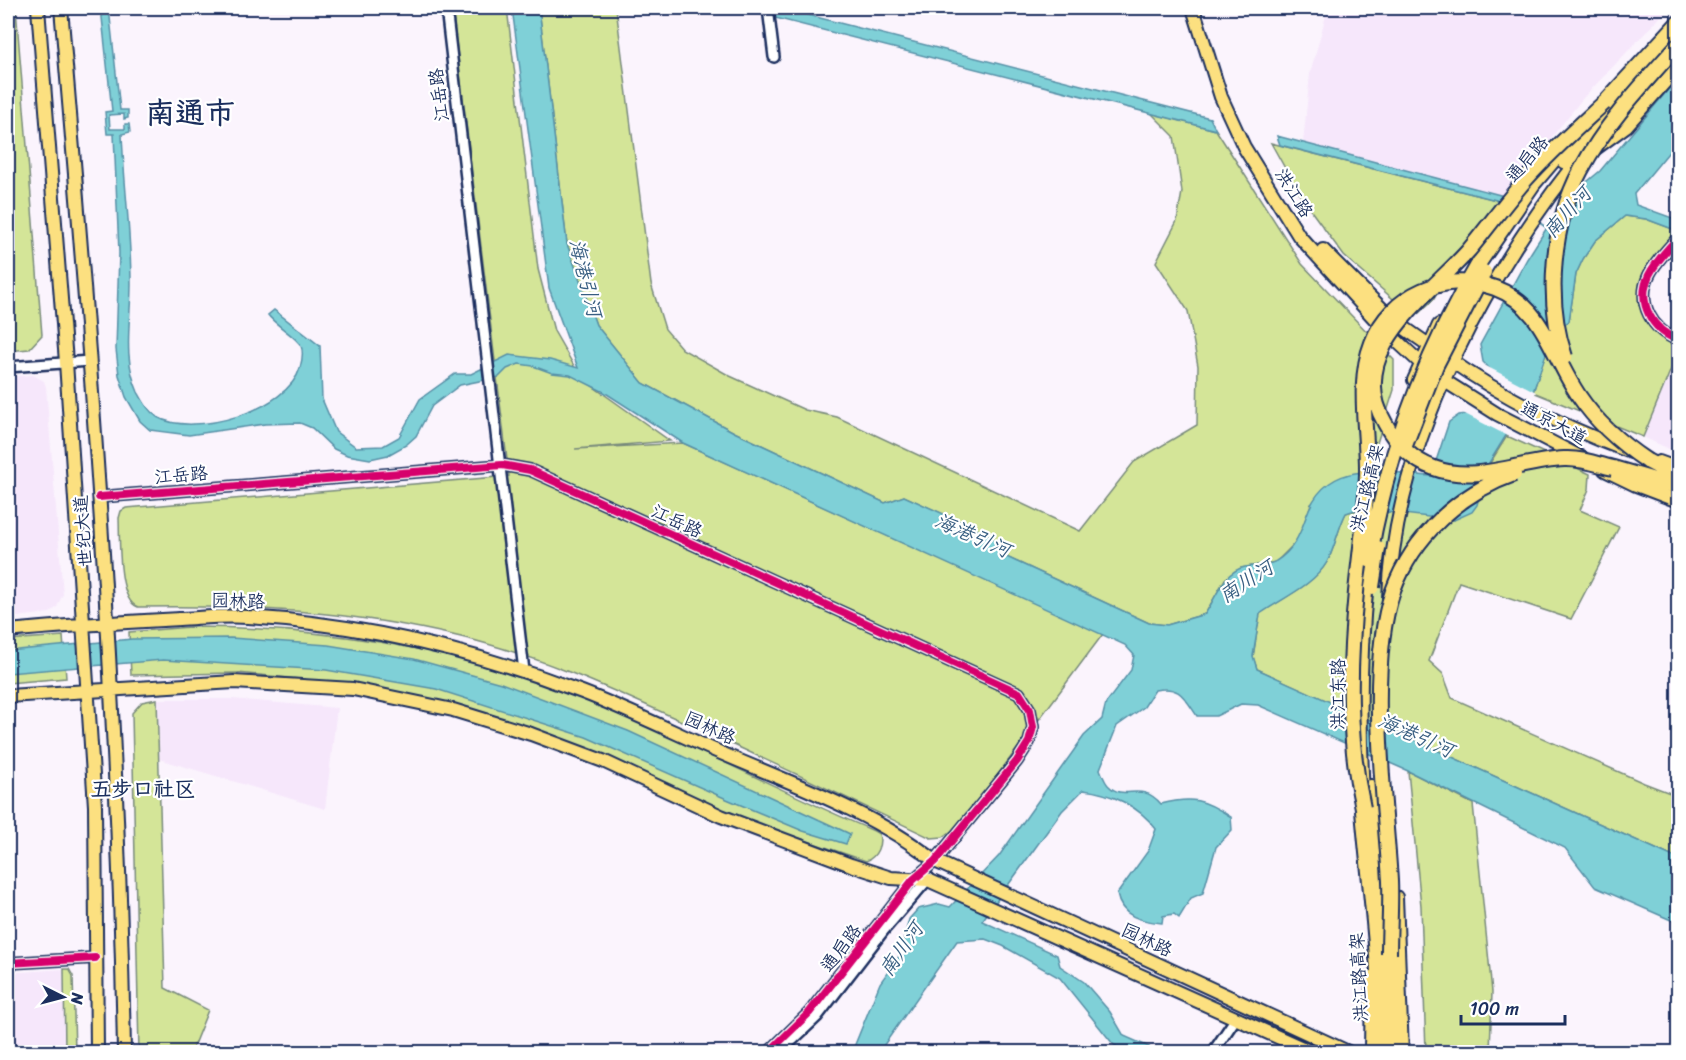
<svg xmlns="http://www.w3.org/2000/svg" width="1686" height="1060" viewBox="0 0 1686 1060" font-family="Sriracha,'LXGW WenKai TC',sans-serif">
  <style>
    .built { fill: #f6e7fb }
    .green { fill: #d4e598; stroke: #788a7b; stroke-width: 1.5 }
    .water { fill: #7fd0d7; stroke: #5790a7; stroke-width: 1.5 }
    .pier { fill: #fbf4fd }
    .lines { fill: none; stroke-linecap: round; stroke-linejoin: round }
    .stream { stroke: #5790a7; stroke-width: 2 }
    .minor-casing { stroke: #1b2f5e; stroke-width: 14 }
    .major-casing { stroke: #1b2f5e; stroke-width: 16 }
    .highway-casing { stroke: #1b2f5e; stroke-width: 18 }
    .minor { stroke: #fff; stroke-width: 9 }
    .major { stroke: #fce080; stroke-width: 12 }
    .highway { stroke: #fce080; stroke-width: 14 }
    .highway-bridge-casing { stroke: #1b2f5e; stroke-width: 18; stroke-linecap: butt }
    .highway-bridge { stroke: #fce080; stroke-width: 14 }
    .cycleway-casing { stroke: #fff; stroke-width: 11 }
    .cycleway { stroke: #d6006c; stroke-width: 8 }
    .labels { text-anchor: middle; stroke-width: 4.5; stroke-linejoin: round; paint-order: stroke }
    .street-label { font-size: 18px; fill: #1b2f5e; stroke: #fff }
    .water-label { font-size: 20px; font-style: italic; fill: #395f82; stroke: #fff }
    .quarter-label { font-size: 21px; font-weight: bold; fill: #1b2f5e; stroke: #fff }
    .town-label { font-size: 30px; font-weight: bold; fill: #1b2f5e; stroke: #fff }
  </style>
  <rect width="100%" height="100%" fill="#fbf4fd"/>
  <filter id="ink" filterUnits="userSpaceOnUse"><feTurbulence type="fractalNoise" baseFrequency=".0167" numOctaves="2"/><feDisplacementMap in="SourceGraphic" scale="12" xChannelSelector="R" yChannelSelector="G"/><feConvolveMatrix kernelMatrix="1 2 1 2 8 2 1 2 1" color-interpolation-filters="sRGB"/></filter>
  <g filter="url(#ink)">
    <path class="built" d="M1328,8H1669L1584,97L1504,196L1303,143L1310,74Z
      M1678,352V453L1643,437Z
      M33,375L44,381L46,387L63,594L57,607L50,613L8,618V377Z
      M157,699H232L337,708L325,809L159,759Z
      M64,969L65,1052H8V973Z"/>
    <path class="green" d="M8,8H16L42,335L29,349L8,351Z
      M452,8H507L538,269L554,331L581,378L670,441L575,449L683,443L1103,634L960,825L943,837L931,838C847,798 762,757 677,719C607,687 536,655 461,637C354,611 248,605 138,607C117,600 120,539 119,518L121,511L126,508L509,476Z
      M539,8H616L651,284L665,329L682,349L730,376L805,410L837,417L1080,531L1134,462L1197,425L1198,366L1188,311L1156,262L1177,221L1182,192L1174,136L1151,113L1216,130L1302,264L1394,360V390L1368,471L1311,504L1298,540L1276,562L1241,568L1225,579L1205,614L1167,625L1149,623L1000,554L991,536L904,496L885,503L734,432L643,383L596,325L567,244Z
      M1271,143L1500,201L1458,256L1434,299L1419,313H1409L1344,256L1301,197Z
      M1625,216L1646,219L1678,231L1658,256L1645,281L1648,320L1678,343V352L1643,437L1533,392L1549,345L1555,333L1569,321L1576,274L1583,259L1595,241Z
      M1507,436L1590,474L1589,489L1580,510L1619,527L1571,619L1459,582L1429,661L1443,674L1452,698L1644,783L1678,796V859L1257,669L1253,657L1260,613C1281,599 1314,585 1327,562C1335,548 1338,528 1346,513C1372,503 1426,516 1454,520Z
      M190,627C296,627 402,640 504,671C632,710 750,779 874,831L879,834C882,844 877,857 866,861L726,813L427,699L331,682L238,673L131,675L129,632Z
      M63,636L66,678L8,683V640Z
      M157,699L165,988L208,1010L191,1052H139L132,713L142,702Z
      M1408,771L1473,804L1492,992L1490,1052H1426L1421,906Z
      M64,969H69L73,976L75,1052H65Z"/>
    <path class="water" d="M101,8H109L120,110H128V118L124,119V114L109,115L110,129H125V124H129L130,132L122,134C124,184 131,234 131,284C131,321 122,357 138,392C143,401 148,411 157,417C194,438 288,410 300,368C302,361 304,353 301,346C297,337 275,325 268,315L274,310L320,346L322,399L336,432L356,447L383,446L399,437L420,399L455,374H471L509,355L550,360L578,368L549,288L512,8H539L567,244L596,325L643,383L734,432L885,503L904,496L992,536L1000,554L1149,623L1167,625L1205,614C1217,597 1223,571 1245,567C1254,565 1269,566 1276,561C1293,551 1300,534 1306,517C1326,457 1382,472 1431,476L1449,422L1459,415L1467,414L1490,369L1483,362L1480,345L1527,259L1555,215L1571,195L1600,171L1678,78V141L1634,194L1636,205L1678,220V231L1646,219L1625,216L1595,241L1583,259L1576,274L1569,321L1555,333L1549,345L1533,392L1487,466L1477,505L1472,512L1454,520L1370,510H1355L1346,513C1338,528 1335,548 1327,562C1314,585 1281,599 1260,614L1253,656L1257,669L1678,859V923L1595,887L1565,848L1408,771L1258,705L1241,704L1216,716H1197C1184,697 1180,685 1155,690L1144,707L1117,726L1100,769C1102,774 1105,783 1109,786C1124,802 1141,780 1161,804C1192,796 1204,799 1231,817L1232,830L1216,847L1203,893L1191,898L1179,918L1174,914L1163,916L1162,923C1141,921 1121,917 1117,894L1148,851L1156,829C1139,806 1111,793 1083,790L1062,811L982,921L1057,955L1060,966L1084,982L1110,1012L1124,1036L1149,1047L1154,1052H1125L1113,1044L1060,978L1003,946L985,939L957,941L879,1052H846L854,1047L880,983L900,955L909,919L918,909L939,904L950,907L999,856L1084,736L1102,719L1106,703L1131,670L1134,655L1125,645L683,443L604,392L570,375L552,373L533,366L519,364L507,369L499,377L460,385L432,406L416,436L406,445L388,455L370,459L347,455L334,449L312,428L300,423L265,424L189,435L150,430L140,421L126,397L119,375L116,349L119,253L114,134H107L105,112L112,111Z
      M736,8H781L1210,118L1216,130Z
      M1277,136L1504,196L1500,201L1280,145Z
      M231,638L328,645L414,659L501,683L628,731L850,834L846,844L803,831L729,800L586,737L436,689L326,670L163,660L8,673V651L132,639Z"/>
    <path class="pier" d="M1486,366L1536,392L1510,437L1463,413L1487,370Z"/>
    <g class="lines">
      <path class="stream" d="M1537,221L1547,228"/>
      <g class="minor-casing">
        <path id="minor" d="M446,8L524,671
          M768,8L774,57
          M1678,238C1668,249 1656,261 1649,275C1636,303 1652,330 1678,340
          M8,367L90,361
          M99,497L502,465L530,470L1019,693L1030,710L1033,727L1029,742L1017,761L935,861L913,880L809,1013L769,1052
          M8,963L95,958
          M780,1052L817,1017L884,930L929,878
          M1213,1052L1236,1018"/>
      </g>
      <g class="major-casing">
        <path id="major" d="M38,8L66,362L95,806L97,1052
          M61,8C91,355 118,704 124,1052
          M1193,8L1221,97L1244,147L1299,236L1386,331L1426,368
          M1596,148L1626,126L1678,67
          M1323,250L1393,320L1433,348
          M1447,358C1504,398 1566,428 1631,452
          M1440,378L1497,414L1584,459
          M1414,380L1439,325
          M1659,462L1678,469
          M1605,470L1636,485L1678,501
          M1389,598C1394,440 1493,261 1592,142
          M8,631C64,625 122,622 179,619C201,618 225,615 248,617C361,624 475,651 582,692C629,710 675,733 721,753C793,784 873,812 935,861L1348,1052
          M8,696L234,682L353,689L453,710L531,734L603,761L721,816L851,865L891,878L928,880L1311,1052
          M1396,897L1402,1052
          M1371,1052L1372,977"/>
      </g>
      <g class="highway-casing">
        <path id="highway" d="M1596,112L1678,23
          M1564,161L1636,83
          M1479,263L1533,184L1567,144
          M1647,461L1678,477
          M1613,468L1678,487
          M1366,582C1358,658 1358,735 1363,811C1370,891 1382,971 1380,1052
          M1371,787L1385,923
          M1387,942L1393,1052"/>
      </g>
      <use href="#minor" class="minor"/>
      <use href="#major" class="major"/>
      <use href="#highway" class="highway"/>
      <g class="highway-bridge-casing">
        <path id="highway-bridge" d="M1604,103C1577,128 1550,152 1526,179C1506,202 1488,227 1469,250C1428,297 1343,351 1385,423C1396,444 1412,460 1434,468C1476,484 1521,461 1564,459C1581,458 1597,464 1613,468
          M1565,357C1545,299 1552,224 1581,170C1606,123 1643,84 1678,45
          M1404,448L1436,365L1484,272
          M1369,560C1387,453 1424,356 1479,263
          M1372,587L1378,548
          M1363,808C1347,737 1349,664 1356,592C1360,552 1366,514 1367,474C1368,433 1356,383 1372,343C1390,295 1446,270 1495,288C1544,306 1552,357 1579,396C1597,423 1620,443 1647,461
          M1389,954C1389,930 1391,905 1390,881C1385,798 1366,668 1393,591C1413,536 1460,493 1514,474"/>
      </g>
      <use href="#highway-bridge" class="highway-bridge"/>
      <g class="cycleway-casing">
        <path id="cycleway" d="M1678,238C1668,249 1656,261 1649,275C1636,303 1652,330 1678,340
          M99,497L502,465L530,470L1019,693L1030,710L1033,727L1029,742L1017,761L935,861L913,880L809,1013L769,1052
          M8,963L95,958"/>
      </g>
      <use href="#cycleway" class="cycleway"/>
    </g>
  </g>
  <g class="labels">
    <g class="street-label">
      <text transform="translate(439 95) rotate(-97)" y="6">江岳路</text>
      <text transform="translate(1527 159) rotate(-50)" y="6">通启路</text>
      <text transform="translate(1294 193) rotate(58)" y="6">洪江路</text>
      <text transform="translate(1554 423) rotate(28)" y="6">通京大道</text>
      <text transform="translate(181 475) rotate(-5)" y="6">江岳路</text>
      <text transform="translate(1367 488) rotate(-76)" y="6">洪江路高架</text>
      <text transform="translate(677 521) rotate(25)" y="6">江岳路</text>
      <text transform="translate(83 531) rotate(-94)" y="6">世纪大道</text>
      <text transform="translate(238 601) rotate(1)" y="6">园林路</text>
      <text transform="translate(1338 694) rotate(-90)" y="6">洪江东路</text>
      <text transform="translate(710 728) rotate(24)" y="6">园林路</text>
      <text transform="translate(1147 940) rotate(25)" y="6">园林路</text>
      <text transform="translate(841 948) rotate(-53)" y="6">通启路</text>
      <text transform="translate(1359 977) rotate(-93)" y="6">洪江路高架</text>
    </g>
    <g class="water-label">
      <text transform="translate(1567 212) rotate(-48)" y="7">南川河</text>
      <text transform="translate(586 278) rotate(76)" y="7">海港引河</text>
      <text transform="translate(973 535) rotate(24)" y="7">海港引河</text>
      <text transform="translate(1246 581) rotate(-33)" y="7">南川河</text>
      <text transform="translate(1416 735) rotate(24)" y="7">海港引河</text>
      <text transform="translate(901 949) rotate(-55)" y="7">南川河</text>
    </g>
    <g class="quarter-label">
      <text x="143" y="796">五步口社区</text>
    </g>
    <g class="town-label">
      <text x="190" y="123">南通市</text>
    </g>
  </g>
  <rect width="1686" height="1060" fill="none" stroke="#fff" stroke-width="30"/>
  <rect x="15" y="15" width="1656" height="1030" fill="none" stroke="#1b2f5e" stroke-width="2" filter="url(#ink)"/>
  <g transform="translate(63 997) rotate(96)" stroke="#ffffff" stroke-width="4.5" paint-order="stroke">
  <path d="M0-4.5L10 22L0 15L-10 22Z" fill="#1b2f5e"/>
  <text y="-9" font-size="16" font-weight="bold" text-anchor="middle" fill="#1b2f5e">N</text>
  </g>
  <path d="M1461 1015v9h104v-9" fill="none" stroke="#1b2f5e" stroke-width="3"/>
  <text x="1470" y="1015" font-size="18" fill="#1b2f5e" stroke="#ffffff" stroke-width="4.5" paint-order="stroke">100 m</text>
</svg>
